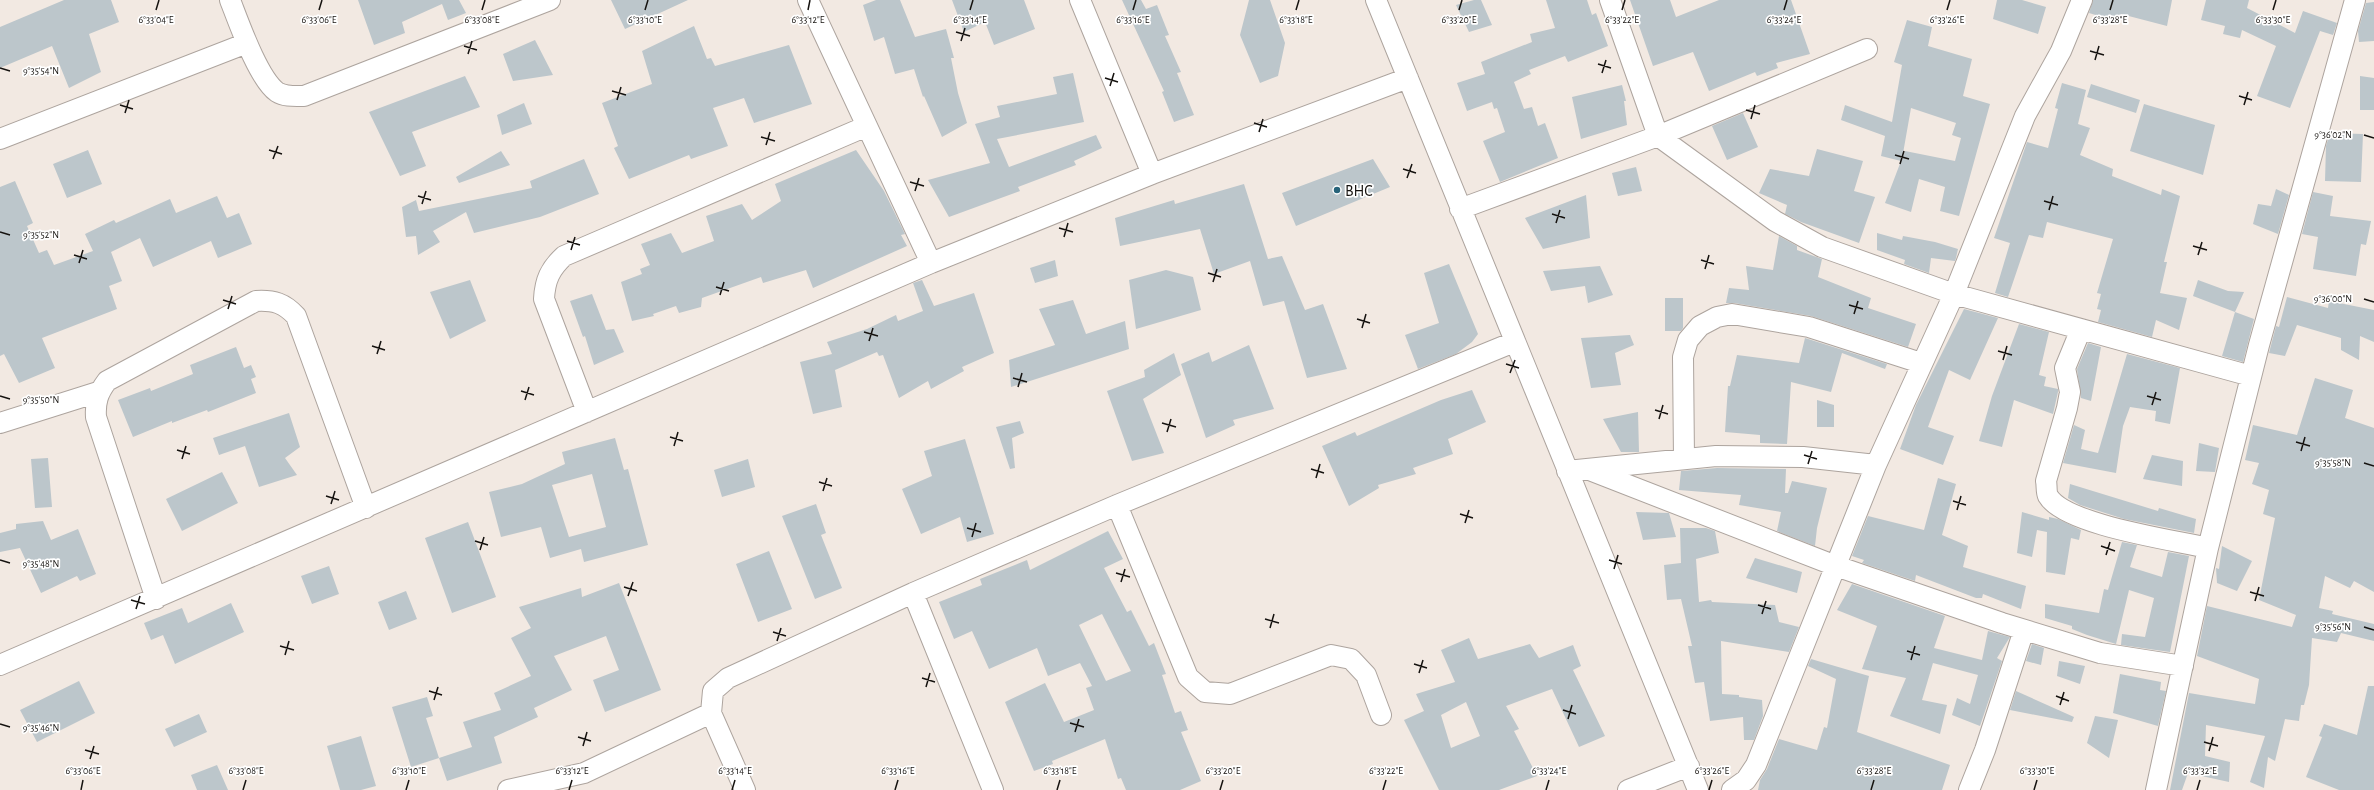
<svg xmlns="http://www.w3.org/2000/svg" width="2374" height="790" viewBox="0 0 2374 790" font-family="'Alegreya Sans',sans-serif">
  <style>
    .building { fill: #bcc6cb; fill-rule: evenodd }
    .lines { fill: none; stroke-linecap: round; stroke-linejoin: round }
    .street-casing { stroke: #ada49e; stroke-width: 22 }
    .street { stroke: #fff; stroke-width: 20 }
    .ticks { fill: none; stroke: #15120f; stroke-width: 1.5 }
    .poi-dot { fill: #27637a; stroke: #fff; stroke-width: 1.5 }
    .labels { text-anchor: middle; stroke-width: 3.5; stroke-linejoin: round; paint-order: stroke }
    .poi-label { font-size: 16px; fill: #15120f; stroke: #fff; text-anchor: start }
    .ticks-label { font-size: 10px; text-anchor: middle; fill: #15120f; stroke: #fff; stroke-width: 3.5; stroke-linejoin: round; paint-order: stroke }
  </style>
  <rect width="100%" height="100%" fill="#f2e9e2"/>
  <path class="building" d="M64,0H111L119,22L89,34L101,72L69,88L52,46L0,68V27Z
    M358,0H459L466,13L448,20L442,4L402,22L405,33L374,45Z
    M611,0H688L625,29Z
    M876,0H900L915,37L946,29L954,58H951L958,93L967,123L942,137L924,96L923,97L914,69L895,74L884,37L874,41L863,5Z
    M952,0H1024L1035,29L994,45L985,22L964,32Z
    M1122,0H1141L1146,9L1157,5L1169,35L1165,36L1181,72L1177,73L1194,115L1174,122L1162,92L1164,91Z
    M1249,0H1270L1285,43L1278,76L1260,83L1240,35Z
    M1474,0H1481L1492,25L1469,32L1456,5Z
    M1546,0H1587L1592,15L1596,13L1608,46L1568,62L1565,56L1529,70L1531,74L1514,82L1524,109L1532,107L1538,126L1545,123L1558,158L1500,182L1483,141L1505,132L1497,108L1494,109L1492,102L1467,111L1457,83L1485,74L1481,62L1532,42L1530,34L1555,28Z
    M1630,0H1670L1676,17L1719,0H1791L1810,54L1776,63L1778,68L1757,76L1755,72L1709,91L1693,52L1653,66Z
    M1997,0H2022L2046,7L2038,34L1993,19Z
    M2093,0H2172L2167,26L2121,14L2119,22L2089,13Z
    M2206,0H2249L2247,8L2295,33L2303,11L2337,23L2333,35L2320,31L2290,108L2257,96L2276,46L2242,30L2240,38L2223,34L2225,26L2201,20Z
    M2374,2V41L2359,42L2358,31L2366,3Z
    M1907,20L1932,27L1928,46L1972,59L1963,96L1990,104L1959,216L1940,211L1945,187L1919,179L1911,212L1885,203L1901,161L1881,156L1885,136L1841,120L1845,105L1892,122L1902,65L1894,62ZM1911,108L1956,123L1952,135L1961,138L1955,161L1905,151L1902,159Z
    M694,26L707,59L711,58L715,66L789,45L812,104L754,123L744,98L713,108L728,146L691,159L689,155L629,179L614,148L618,146L602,103L652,84L642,51Z
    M535,40L553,75L513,81L503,54Z
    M1073,73L1084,122L997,139L1009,167L1096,135L1102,148L1074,161L1076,165L1018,187L1020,191L949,217L928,180L990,163L975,124L1000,117L997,106L1057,94L1053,77Z
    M465,76L480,107L412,132L426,166L400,176L369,112Z
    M2360,76L2374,78V110H2360Z
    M2062,83L2086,90L2078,124L2090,128L2080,155L2113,169L2112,176L2161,195L2162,189L2180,196L2164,262H2167L2160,293L2187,298L2179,330L2156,320L2152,337L2098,322L2101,310L2097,309L2101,294L2097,293L2113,239L2047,222L2043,238L2029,235L2008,297L1995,293L2010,243L1994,238L2027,142L2048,148L2058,109L2055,108Z
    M2091,84L2140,100L2136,113L2087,97Z
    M1622,85L1626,101H1624L1627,125L1581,139L1572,97Z
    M524,103L532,124L502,135L497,115Z
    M2144,104L2215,125L2203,175L2130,151Z
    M1743,113L1758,147L1727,160L1712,126Z
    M2330,133L2363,134L2361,182L2325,181L2326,146Z
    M1817,149L1863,161L1854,191L1875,197L1859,243L1801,222L1785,214L1787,205L1759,193L1770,169L1809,176Z
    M88,150L102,184L67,198L53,164Z
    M856,150L884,191L905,234L901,235L907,246L813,288L806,270L763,283L761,277L702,298L701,307L679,313L676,306L653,314L654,316L632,321L621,282L642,274L640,269L650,265L641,244L671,233L682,253L714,241L706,216L742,204L752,220L781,201L775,184Z
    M501,151L510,165L459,183L456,177Z
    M584,159L599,194L540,217L474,233L466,212L433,231L440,242L418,255L416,236L406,237L402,207L416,200L419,211L532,188L530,181Z
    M1373,159L1390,187L1296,226L1282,193Z
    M1636,167L1642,191L1618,196L1612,173Z
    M15,181L33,223L27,226L39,253L47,250L54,265L93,251L85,234L114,220L116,223L170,199L176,213L217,196L227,218L239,213L252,244L218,258L211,241L153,267L140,238L111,252L122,281L109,286L117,309L42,338L55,368L19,383L4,354L0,356V187Z
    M1244,184L1268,259L1282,256L1305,310L1323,304L1347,369L1307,378L1284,301L1263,306L1250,261L1214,274L1200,229L1120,246L1115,218L1174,200L1175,204Z
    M2276,189L2289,195L2278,234L2253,224L2258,204L2271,206Z
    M2313,192L2333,196L2330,216L2371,221L2366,245L2361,244L2356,276L2313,269L2318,237L2302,234Z
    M1586,195L1590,238L1543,249L1525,218Z
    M1877,233L1902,240L1903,236L1935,242L1958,249L1956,258L1955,261L1931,258L1929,273L1904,264L1905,260L1877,250Z
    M1779,236L1797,246V250L1822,259L1818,277L1871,298L1868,308L1916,324L1908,347L1811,316L1734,303H1726L1729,288L1749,290L1746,266L1773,270Z
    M1055,260L1058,276L1035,283L1030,268Z
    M1449,264L1478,334L1472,342L1456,354L1418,369L1405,335L1439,323L1424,273Z
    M1600,266L1613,295L1588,303L1585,286L1551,291L1543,271Z
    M1166,270L1193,277L1201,310L1136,329L1129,280Z
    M470,280L486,321L450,339L430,292Z
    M922,280L934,306L974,293L994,353L962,367L964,371L931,389L928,381L899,398L883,355L879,356L877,352L835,370L842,407L813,414L800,362L832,354L827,342L867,329L896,315L898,321L923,311L913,283Z
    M2198,280L2228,291L2244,292L2235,312L2193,296Z
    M592,294L606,330L614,329L624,352L594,365L585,336L583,337L570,301Z
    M2287,297L2328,308L2329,301L2374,310V342L2360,336L2359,360L2341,350V338L2297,325L2285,356L2269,353L2276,326L2279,327Z
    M1665,298H1683V328L1681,331H1665Z
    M1073,300L1086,334L1125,321L1129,349L1011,387L1009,360L1055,345L1039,309Z
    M1964,309L1998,318L1970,380L1949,370L1928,427L1954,436L1943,465L1900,449L1916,405Z
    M2235,312L2254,319L2243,362L2222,356Z
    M2019,324L2049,332L2039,375L2046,377L2044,386L2058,389V392L2053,414L2014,400L2002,447L1979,441L1992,396Z
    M1630,335L1634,345L1615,353L1621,385L1591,388L1581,338Z
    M1805,338L1887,364L1885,369L1842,353L1831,392L1791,382L1787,444L1760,443V435L1725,432L1728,386H1730L1737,355L1799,363Z
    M2088,343L2101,347L2091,401L2081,398L2077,369Z
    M1249,345L1274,409L1233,420L1235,425L1206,438L1181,364L1209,352L1212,362Z
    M236,347L244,368L251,365L256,377L251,379L256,393L208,412L207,410L172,423V421L133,437L118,400L150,388L151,391L193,374L190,365Z
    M1174,353L1181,375L1143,399L1164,453L1132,461L1107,391L1145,377L1144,370Z
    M2127,354L2180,368L2170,424L2155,421L2156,411L2130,407L2123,426L2116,473L2063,463L2074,425L2085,430L2081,449L2098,453Z
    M2315,378L2353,390L2345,418L2374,428V592L2354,581L2350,588L2325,576L2319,608L2333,611L2332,614L2374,624V641L2341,633L2337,642L2312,638L2309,685L2304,705H2301L2299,721L2285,719L2275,761L2268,757L2264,788L2250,782L2265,736L2206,725L2205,756L2230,762L2229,782L2188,773L2182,790H2170L2189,693L2255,704L2259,679L2197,656L2207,606L2292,627L2296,615L2259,600L2275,518L2263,514L2269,490L2252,484L2259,463L2245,460L2253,425L2297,435Z
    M1472,390L1486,422L1448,439L1453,454L1413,468L1416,474L1378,485L1379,488L1349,506L1322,446L1355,432L1357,436L1441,400Z
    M1817,400L1834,405V427H1817Z
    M1638,412L1639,452H1621L1603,419Z
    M289,413L300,447L285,458L297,475L259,487L245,446L219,455L213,438Z
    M1020,421L1024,433L1012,438L1015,468L1010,469L996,427Z
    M615,438L624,470L628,469L648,545L584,562L581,549L550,558L541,527L501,537L489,492L522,484L565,464L562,452ZM592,474L606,527L569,537L552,485Z
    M965,439L994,534L967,542L960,517L921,534L902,489L932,476L924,451Z
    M2199,443L2219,448L2215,472L2196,471Z
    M2152,455L2183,461L2182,486L2143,479Z
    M48,458L52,507L35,508L31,459Z
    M748,459L755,487L722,497L714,470Z
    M1717,468L1786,469L1785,493H1788L1792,481L1827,488L1817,528L1815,546L1777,531L1781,512L1739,505L1741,495L1679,490L1681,471Z
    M222,472L238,503L182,531L166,499Z
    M1938,478L1956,484L1942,535L1968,546L1963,567L2026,586L2021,609L1983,594L1982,598H1976L1916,575L1915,581L1862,563L1864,560L1852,556L1868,516L1924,530Z
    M2070,484L2158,511L2159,508L2196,519L2194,533L2124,519L2080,505L2068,498Z
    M816,504L826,533L821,535L842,588L815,599L782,516Z
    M1636,512L1669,513L1676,537L1643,540Z
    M2022,512L2049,520V517L2058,519L2081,530L2079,540L2071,538L2065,575L2046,572L2047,532L2037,530L2032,557L2017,553Z
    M43,521L51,540L78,529L96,574L80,581L77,576L41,593L20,548L0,552V533L16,529V524Z
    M468,522L496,597L452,613L425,538Z
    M1680,528H1706L1715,531L1719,553L1696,559L1699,602L1711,600L1712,602L1775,605L1779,622L1799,627L1789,652L1721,641L1722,694L1739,695V697L1762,700L1763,716L1754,740H1744L1743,717L1710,721L1704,682L1695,683L1688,646H1692L1681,599L1667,600L1664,565L1681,563Z
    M1108,531L1123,559L1104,568L1127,612L1131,610L1149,646L1154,643L1166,674L1162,675L1175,713L1181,711L1188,730L1181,732L1201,781L1180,790H1126L1121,778L1118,779L1105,739L1052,761L1053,764L1034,771L1005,702L1045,683L1064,722L1094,710L1086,688L1092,686L1080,663L1048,676L1037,648L989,669L972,631L954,639L939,602L982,585L980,579L1027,560L1030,570ZM1102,614L1131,671L1106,681L1079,625Z
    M2122,542L2137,545L2130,567L2162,577L2168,552L2189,556L2170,652L2121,645L2122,634L2145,637L2154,598L2129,590L2116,644L2087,635L2072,629V626L2045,618V604L2099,613L2104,589L2108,590Z
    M2222,546L2252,561L2237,591L2217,583L2216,568L2219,569Z
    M769,551L792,609L758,622L736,564Z
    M1755,558L1802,572L1797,593L1746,578Z
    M329,566L339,594L312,604L301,576Z
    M619,583L661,690L605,712L593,680L619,670L606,636L554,656L572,690L534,708L538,717L494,737L502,763L447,781L439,758L472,747L463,722L501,710L494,693L531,676L511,638L531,628L519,607L581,588L582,597Z
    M1852,584L1945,616L1934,648L1982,660L1988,631L2010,637L1997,658L2002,661L1980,726L1952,715L1957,698L1970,704L1978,675L1933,663L1922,700L1947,705L1940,734L1890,716L1906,678L1862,669L1877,626L1837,610Z
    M406,591L417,619L389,630L378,602Z
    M231,603L244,632L175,664L163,635L151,640L144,623L182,608L188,623Z
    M1469,638L1478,659L1530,644L1539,658L1573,645L1581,666L1573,670L1605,736L1579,747L1552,689L1506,706L1519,729L1514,731L1537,776L1499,790H1439L1404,720L1424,711L1416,694L1455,682L1441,650ZM1466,702L1480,736L1451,748L1441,715Z
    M2032,644L2044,648L2041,665L2026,661Z
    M1811,659L1869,676L1857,732L1950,765L1942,790H1758L1760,780L1767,769L1779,739L1817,750L1824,727L1827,728L1836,679L1808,666Z
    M2059,661L2085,666L2080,684L2057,676Z
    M2120,674L2161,682L2160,690L2166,691L2158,726L2113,713Z
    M79,681L95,713L37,742L20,710Z
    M2368,686H2374V790H2339L2306,777L2322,737L2319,736L2324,724L2357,735Z
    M2016,691L2074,717L2072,722L2010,710Z
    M427,697L433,716L426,718L439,758L411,767L392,707Z
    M199,714L207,732L174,747L165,729Z
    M2095,716L2118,720L2109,758L2087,743Z
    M361,736L376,786L361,790H340L327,746Z
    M217,765L228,790H197L191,775Z"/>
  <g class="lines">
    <g class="street-casing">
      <path id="street" d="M230,0C239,23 258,78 277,92C285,97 295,96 304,96L550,0
        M808,0L931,263
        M1080,0L1152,174
        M1376,0L1698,790
        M1610,0L1658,136L1775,221L1822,247L1954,294L2251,376
        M0,139L247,43
        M1460,209L1658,136L1867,49
        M2081,329L2065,368L2070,392L2067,408L2046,481C2047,485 2046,492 2048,496C2065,525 2174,540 2208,548
        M587,412L544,299C545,280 550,269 564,256L867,126
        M0,423L98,392
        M1684,459L1683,357L1688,340L1700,326L1717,317L1732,314L1809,327L1921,363
        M1567,471L1716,456L1803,457L1876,465L1954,294L2025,116L2061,51L2082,0
        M1592,471L1836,566L2002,623L2100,653L2183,666
        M1117,505L1188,677L1205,692L1230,694L1331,655L1351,659L1366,675L1381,715
        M913,593L993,790
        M156,599L96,417C95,402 98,393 107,381L256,301C274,300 284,303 296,316L366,508
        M0,665L931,263L1152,174L1408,78
        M711,713L745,790
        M508,790L584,773L711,713L713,691L728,678L913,593L1117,505L1514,342
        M1628,790L1689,766
        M1732,790L1746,780L1756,765L1876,465
        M1969,790L1985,750L2024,630
        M2156,790L2208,548L2259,345L2355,0"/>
    </g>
    <use href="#street" class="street"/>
  </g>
  <path class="ticks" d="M156,10L159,0M319,10L322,0M482,10L485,0M645,10L648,0M808,10L810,0M970,10L973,0M1133,10L1136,0M1296,10L1299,0M1459,10L1462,0M1622,10L1625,0M1784,10L1787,0M1947,10L1950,0M2110,10L2113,0M2273,10L2276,0M956,32L970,36M961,41L965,28M464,46L477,50M2090,51L2104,55M468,54L472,41M2095,60L2099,46M1598,64L1611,68M0,68L10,71M1602,73L1606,60M1105,78L1118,82M1110,86L1114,73M612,91L626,95M2239,96L2252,100M617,100L621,87M120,105L133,109M2244,105L2248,92M1746,110L1760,114M125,113L129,100M1751,119L1755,105M1254,123L1267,127M1259,132L1263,119M2364,135L2374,138M761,137L775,141M766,145L770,132M269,150L282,154M1895,155L1909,159M273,159L278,146M1900,164L1904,151M1403,169L1416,173M1407,178L1412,164M910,182L924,186M915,191L919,178M418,196L431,200M2044,201L2058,205M422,204L426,191M2049,210L2053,196M1552,214L1565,218M1556,223L1560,210M1059,228L1073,232M0,232L10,235M1064,237L1068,223M567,241L580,245M2193,246L2207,250M571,250L575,237M74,255L87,259M2198,255L2202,242M1701,260L1714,264M79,263L83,250M1705,269L1709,255M1208,273L1221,277M1213,282L1217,269M716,287L729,291M720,295L724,282M2364,299L2374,302M223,300L236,304M1849,305L1863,309M228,309L232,296M1854,314L1858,301M1357,319L1370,323M1362,328L1366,314M864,332L878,336M869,341L873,328M372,346L385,350M1998,351L2012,355M377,354L381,341M2003,360L2007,346M1506,364L1519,368M1510,373L1515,360M1013,378L1027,382M1018,387L1022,373M521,391L534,395M0,396L10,399M2147,396L2161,400M525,400L529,387M2152,405L2156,392M1655,410L1668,414M1659,419L1663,405M1162,423L1176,427M1167,432L1171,419M670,437L683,441M2296,442L2310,446M674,446L678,432M177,450L190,454M2301,451L2305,437M1804,455L1817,459M182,459L186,446M2364,463L2374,466M1808,464L1812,451M1311,469L1324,473M1316,478L1320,464M819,482L832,486M823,491L827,478M326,496L339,500M1953,501L1966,505M331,504L335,491M1957,510L1961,496M1460,514L1473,518M1465,523L1469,510M967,528L981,532M972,537L976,523M475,541L488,545M2101,546L2115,551M480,550L484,537M2106,555L2110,542M0,560L10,563M1609,560L1622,564M1614,569L1618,555M1116,573L1130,577M1121,582L1125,569M624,587L637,591M2250,592L2264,596M628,596L633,582M131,600L145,604M2255,601L2259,587M1758,605L1771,609M136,609L140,596M1762,614L1766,601M1265,619L1279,623M2364,627L2374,630M1270,628L1274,614M773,632L786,636M777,641L781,628M280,646L294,650M1907,651L1920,655M285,655L289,641M1911,660L1915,646M1414,664L1427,668M1419,673L1423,660M922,678L935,682M926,687L930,673M429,691L442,695M2056,696L2069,701M434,700L438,687M2060,705L2064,692M1563,710L1576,714M1568,719L1572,705M1070,723L1084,727M0,724L10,727M1075,732L1079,719M578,737L591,741M2204,742L2218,746M583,746L587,732M85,750L99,754M2209,751L2213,737M90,759L94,746M81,790L83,780M243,790L246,780M406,790L409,780M569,790L572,780M732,790L735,780M895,790L898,780M1057,790L1060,780M1220,790L1223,780M1383,790L1386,780M1546,790L1549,780M1709,790L1712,780M1871,790L1874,780M2034,790L2037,780M2197,790L2200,780"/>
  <circle class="poi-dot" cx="1337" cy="190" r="4"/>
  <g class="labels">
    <g class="poi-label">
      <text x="1345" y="196">BHC</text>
    </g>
  </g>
  <g class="ticks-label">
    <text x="156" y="23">6°33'04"E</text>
    <text x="319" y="23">6°33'06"E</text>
    <text x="482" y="23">6°33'08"E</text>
    <text x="645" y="23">6°33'10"E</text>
    <text x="808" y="23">6°33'12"E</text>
    <text x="970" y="23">6°33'14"E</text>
    <text x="1133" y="23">6°33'16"E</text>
    <text x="1296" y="23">6°33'18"E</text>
    <text x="1459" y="23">6°33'20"E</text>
    <text x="1622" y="23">6°33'22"E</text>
    <text x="1784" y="23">6°33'24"E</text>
    <text x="1947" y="23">6°33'26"E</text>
    <text x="2110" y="23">6°33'28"E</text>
    <text x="2273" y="23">6°33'30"E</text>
    <text x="41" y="74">9°35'54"N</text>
    <text x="2333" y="138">9°36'02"N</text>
    <text x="41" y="238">9°35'52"N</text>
    <text x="2333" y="302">9°36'00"N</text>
    <text x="41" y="403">9°35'50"N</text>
    <text x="2333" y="466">9°35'58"N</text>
    <text x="41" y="567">9°35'48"N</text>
    <text x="2333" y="630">9°35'56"N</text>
    <text x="41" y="731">9°35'46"N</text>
    <text x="83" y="774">6°33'06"E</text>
    <text x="246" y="774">6°33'08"E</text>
    <text x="409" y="774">6°33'10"E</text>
    <text x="572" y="774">6°33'12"E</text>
    <text x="735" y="774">6°33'14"E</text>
    <text x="898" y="774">6°33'16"E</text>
    <text x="1060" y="774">6°33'18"E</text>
    <text x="1223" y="774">6°33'20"E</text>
    <text x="1386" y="774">6°33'22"E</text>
    <text x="1549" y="774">6°33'24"E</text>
    <text x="1712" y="774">6°33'26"E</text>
    <text x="1874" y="774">6°33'28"E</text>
    <text x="2037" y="774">6°33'30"E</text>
    <text x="2200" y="774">6°33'32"E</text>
  </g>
</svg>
